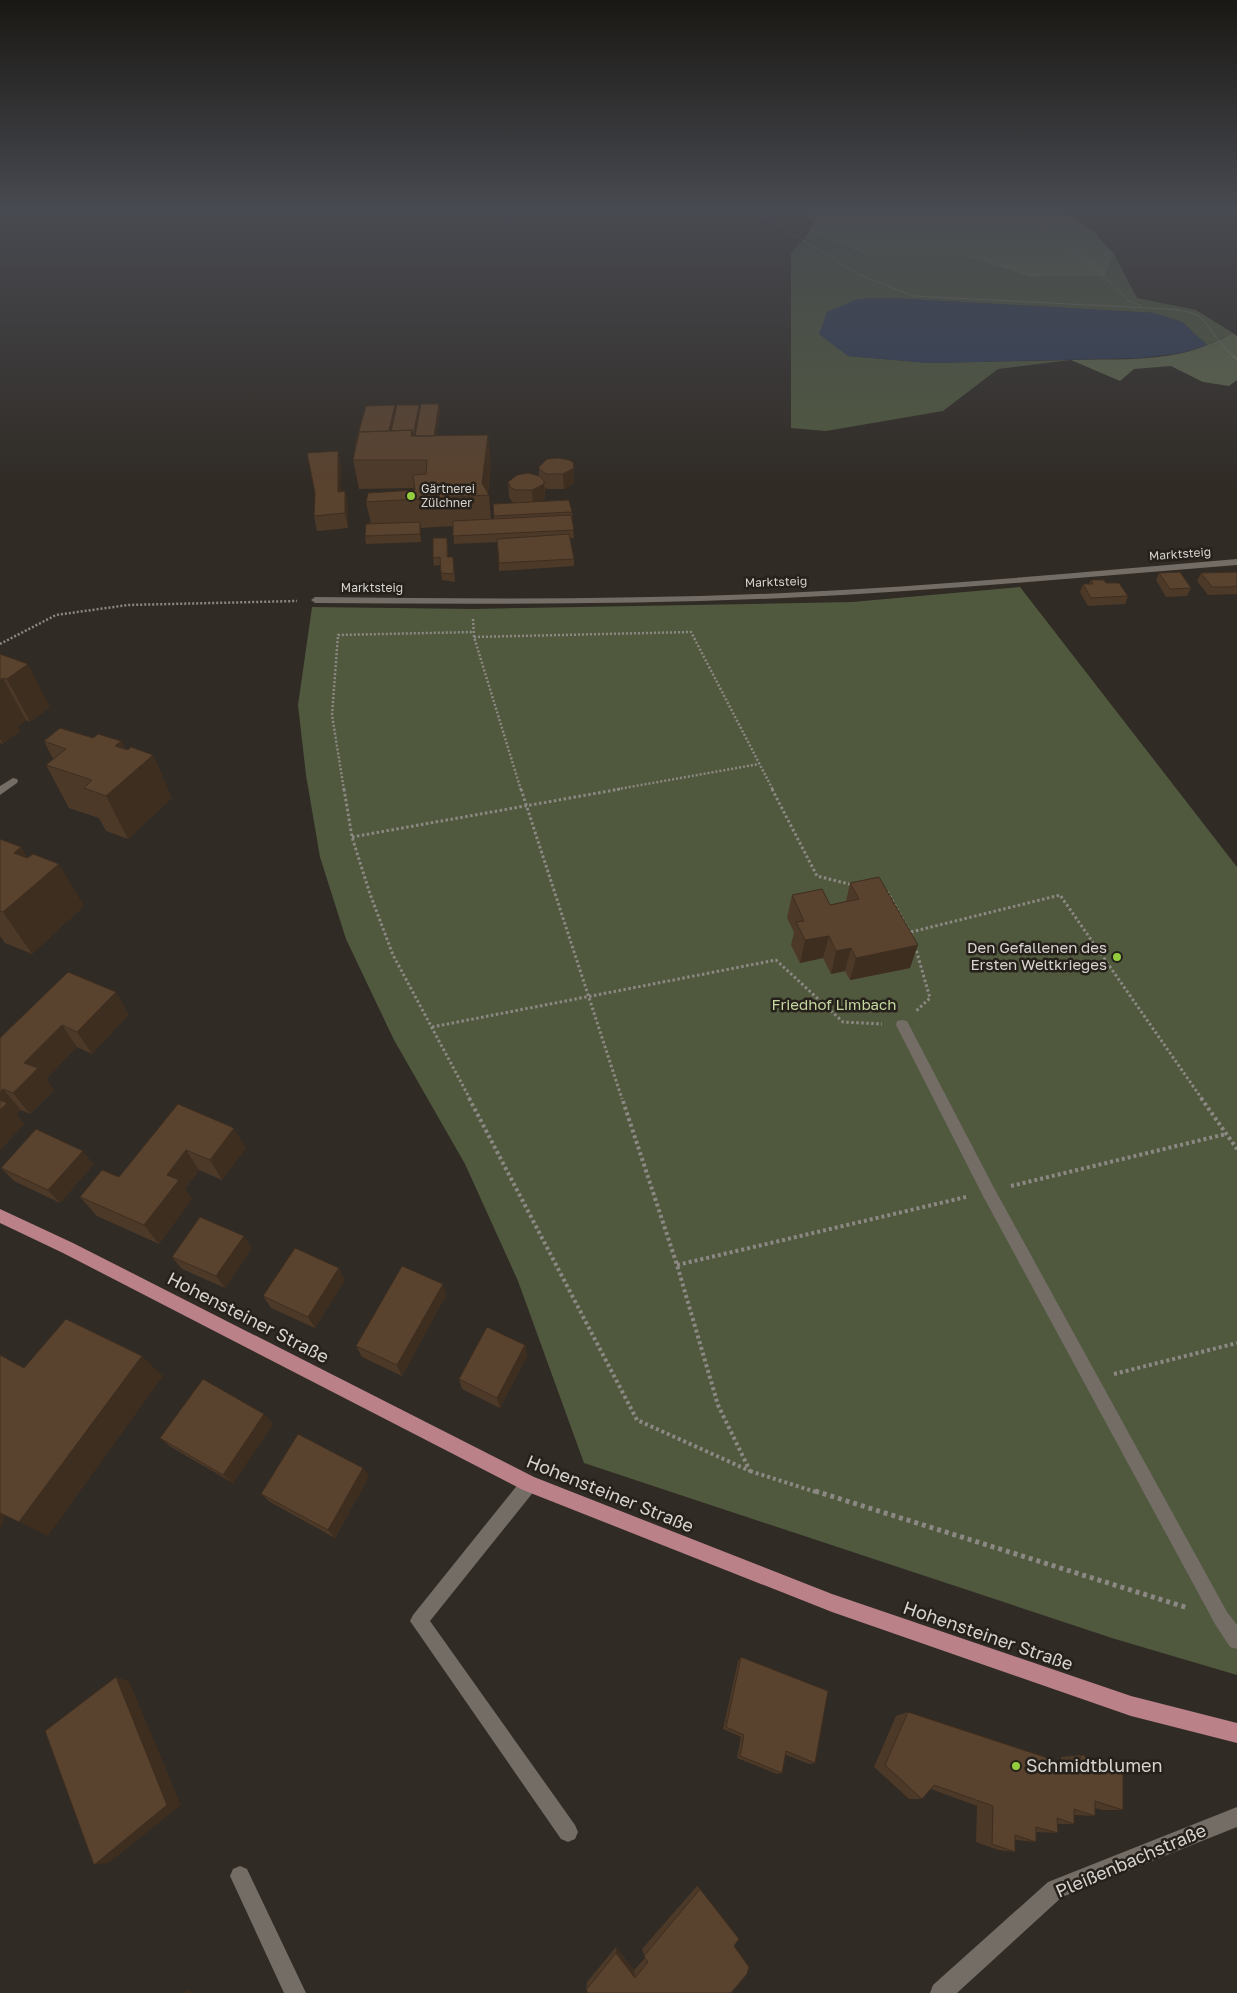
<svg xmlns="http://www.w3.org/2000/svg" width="1237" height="1993" viewBox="0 0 1237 1993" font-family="'Golos Text',sans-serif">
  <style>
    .green { fill: #50593e }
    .forest { fill: #5f684b }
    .water { fill: #323e57 }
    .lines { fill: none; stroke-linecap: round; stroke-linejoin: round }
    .path-far5 { stroke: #8c8883; stroke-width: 1; stroke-dasharray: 1 1; stroke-linecap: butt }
    .path-far4 { stroke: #8c8883; stroke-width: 2; stroke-dasharray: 1 1; stroke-linecap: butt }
    .path-far3 { stroke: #8c8883; stroke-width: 2.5; stroke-dasharray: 2 2; stroke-linecap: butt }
    .path-far2 { stroke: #8c8883; stroke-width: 3; stroke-dasharray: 2.5 2.5; stroke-linecap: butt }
    .path-far1 { stroke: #8c8883; stroke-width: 4; stroke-dasharray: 3 3; stroke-linecap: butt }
    .path { stroke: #8c8883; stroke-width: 5; stroke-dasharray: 4 4; stroke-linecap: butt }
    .minor { fill: #736d66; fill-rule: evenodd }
    .major { fill: #ba8189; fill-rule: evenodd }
    .wall { fill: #4d3928 }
    .shaded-wall { fill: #3e2e20 }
    .building { fill: #59422e; stroke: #3e2e20 }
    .poi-dot { fill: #93cd3d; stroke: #26211b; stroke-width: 2 }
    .labels { text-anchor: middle; stroke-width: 5; stroke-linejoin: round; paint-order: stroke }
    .far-poi-label { font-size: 12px; fill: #d7d4d0; stroke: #26211b; text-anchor: start }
    .far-street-label { font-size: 12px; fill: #d7d4d0; stroke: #26211b }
    .poi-label { font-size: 15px; fill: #d7d4d0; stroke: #26211b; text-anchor: end }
    .park-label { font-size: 15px; fill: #c5d7a0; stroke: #26211b }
    .near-street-label { font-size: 18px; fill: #d7d4d0; stroke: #26211b }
    .near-poi-label { font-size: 18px; fill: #d7d4d0; stroke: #26211b; text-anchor: start }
  </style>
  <rect width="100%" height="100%" fill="#302b25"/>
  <path class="green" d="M809,232L868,256H966L1029,277L1105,276L1114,254L1137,298L1196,310L1233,333L1207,345L1182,322L1154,313L892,298L858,299L848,356L929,363L1071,360L998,369L943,411L826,431L791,428V254Z
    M1020,587L1237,867V1675L1115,1639L584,1463L518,1281L465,1164L394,1040L346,939L320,857L306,775L298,705L312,607L473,609L852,602Z"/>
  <path class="forest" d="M787,207H1061L1096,234L1114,254L1105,276L1029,277L966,256H868L809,232L814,220Z
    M1233,333L1237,336V380L1229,386L1203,382L1171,366L1134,369L1120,381L1071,360C1107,359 1147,361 1183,353C1200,349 1217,341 1233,333Z"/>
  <path class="water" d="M892,298L1154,313L1182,322L1207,345L1182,353L1139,358L929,363L848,356L819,334L827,312L858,299Z"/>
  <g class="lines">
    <path class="path-far5" d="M749,207L858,274L913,296L1148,308
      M1017,207L1089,262L1129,301L1142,306
      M1148,308C1161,309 1188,309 1198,316C1211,325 1219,347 1235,357"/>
    <path class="path-far4" d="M1233,356L1237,359"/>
    <path class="path-far3" d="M473,619L474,637L521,790
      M474,637L691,632L773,790
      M0,644L56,615L128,605L297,601
      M344,790L332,715L338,635L473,632
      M613,790L759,764"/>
    <path class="path-far2" d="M344,789L352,837L370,894L393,955L470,1099
      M521,789L622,1099
      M772,789L817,876L853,885
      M352,837L620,789
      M886,893H888L913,938
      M911,932L1060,895L1202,1099
      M915,946L930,998L915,1012
      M432,1027L776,960L843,1022L882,1024"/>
    <path class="path-far1" d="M469,1098L637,1420L750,1471L718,1405L677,1265L622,1098
      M1201,1098L1237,1149
      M1011,1186L1226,1134
      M677,1265L966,1197
      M1114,1374L1237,1343
      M750,1471L819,1493"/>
    <path class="path" d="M815,1491L1188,1608"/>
    <path class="minor" d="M1237,559V565C1086,577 935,591 784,598C627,605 471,604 315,603L311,600L315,597C471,599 627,600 784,593C935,586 1086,572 1237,559Z
      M13,778L17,779L18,781L17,783L0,795V786Z
      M902,1020L907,1021L993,1186L1227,1612L1237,1625V1649L1230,1647L1215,1624L983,1196L896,1025L897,1021Z
      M529,1475L535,1478L538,1484L535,1490L430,1621L575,1825L578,1832L575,1839L568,1842L561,1839L410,1621L413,1615L523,1478Z
      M1237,1807V1827L1062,1897L957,1993H930L933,1985L1048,1882Z
      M240,1866L247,1869L306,1993H284L230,1876L233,1869Z"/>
    <path class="major" d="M0,1209L73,1243L534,1477L832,1594L1131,1696L1237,1723V1743L1131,1716L832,1612L523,1490L63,1253L0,1223Z"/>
  </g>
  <path class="wall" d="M420,411H440L436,436L488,435L491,464L488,493L489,495L491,519H494L493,504L513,503L509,497L508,482L539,476V467L547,459L574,483L564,489H547L545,487V499L539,502L572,512L574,538H570L574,559V566L499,571L498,542L454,544L453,526L421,528V542L366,544L365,536L371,524L366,502L415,490V488L359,489L353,460L355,450V445Z
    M341,466V491H345L348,506V528L317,531L314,516Z
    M448,545V557L454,565L455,582L442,580L440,565L434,566L433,558Z
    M1159,573L1191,588L1187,596L1166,597L1156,580Z
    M1201,573H1237V594L1208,595L1197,581Z
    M1091,580L1106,583L1128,596L1125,604L1088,606L1080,592L1083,584H1089Z
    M0,654L50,707L30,722L26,720L17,727L20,731L3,744L0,743Z
    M93,738L121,741L125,749L153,755L172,798L128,839L106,831L99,818L69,808L46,765L53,759L44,741Z
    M0,839L21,847L27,858L84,906L32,954L5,943L0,936Z
    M850,883L910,968L850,980L845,971L831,974L823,958L800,963L791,945L794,932L787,918L792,895L830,905L846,901Z
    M68,972L129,1014L92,1054L77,1047L46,1079L54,1090L30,1114L21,1110L16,1114L24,1124L0,1150V1038Z
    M178,1104L246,1148L222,1180L199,1170L185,1189L192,1199L159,1244L97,1216L80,1197L119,1177Z
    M94,1164L60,1203L14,1181L1,1168Z
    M252,1248L225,1288L182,1269L172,1257Z
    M345,1280L315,1328L271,1308L263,1296Z
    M446,1295L402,1376L362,1357L356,1346Z
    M525,1345L527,1356L500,1408L462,1389L459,1379Z
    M264,1414L273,1424L233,1483L171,1447L160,1438Z
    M369,1476L335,1538L270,1502L261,1494Z
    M741,1657L815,1763L809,1764L786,1755L782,1773L777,1774L737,1758L741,1737L723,1729L738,1661Z
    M908,1712L1061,1763V1757L1081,1755L1123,1810H1102L1095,1808V1816L1074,1815V1824H1058V1833L1036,1832V1842L1015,1840V1852L998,1850L976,1842L977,1806L931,1789L922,1799H909L874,1767L896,1716Z
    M697,1886L700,1889L734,1946L749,1967L586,1990L587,1982L616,1947L634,1970L645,1958L642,1949Z"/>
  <path class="shaded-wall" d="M439,404L440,411L433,456L432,449Z
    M395,405L396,413L387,450H385Z
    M419,405L420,412L416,459L411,436L412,430Z
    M488,435L491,464L487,495L482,483Z
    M338,451L341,466V507L338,492Z
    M574,468V483L564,489L563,474Z
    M544,481L545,499L533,505L532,490Z
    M345,491L348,506V528L345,513Z
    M420,522L421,529V542L420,534Z
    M28,664L50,707L30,722L7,679Z
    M3,678L26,720L17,727L20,731L3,744L0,739V680Z
    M121,741L135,771L153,755L172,798L128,839L106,796L115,746Z
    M21,847L41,880L59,864L84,906L32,954L3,912L14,853Z
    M829,936L823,958L800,963L805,940Z
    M918,945L910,968L850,980L856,958Z
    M851,948L845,971L831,974L836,951Z
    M116,992L129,1014L92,1054L77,1032Z
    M62,1025L77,1047L46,1079L54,1090L30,1114L13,1093L24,1063Z
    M3,1089L21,1110L16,1114L24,1124L0,1150V1092Z
    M234,1128L246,1148L222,1180L210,1160Z
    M186,1150L199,1170L185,1189L192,1199L159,1244L144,1225L167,1175Z
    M83,1151L94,1164L60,1203L48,1190Z
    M244,1236L252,1248L225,1288L216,1276Z
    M339,1268L345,1280L315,1328L308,1317Z
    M443,1284L446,1295L402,1376L397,1365Z
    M525,1345L527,1356L500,1408L497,1398Z
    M142,1356L163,1376L48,1536L19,1522Z
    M264,1414L273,1424L233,1483L223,1475Z
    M363,1468L369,1476L335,1538L328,1530Z
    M0,1513L5,1515L0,1530Z
    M116,1677L129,1681L181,1805L109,1863L94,1865Z
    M616,1947L634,1970L635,1978L616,1953Z
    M190,1990L192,1993H182Z"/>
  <path class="building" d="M421,404H439L434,436H415Z
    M395,405L389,431L359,432L356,445H355L366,406Z
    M397,405H419L413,436L412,430L391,431Z
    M412,430L411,436L488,435L482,483L489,495L366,502L368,493L415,490L413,475L426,474L427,460H353L359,432Z
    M338,451V492L345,491V513L314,516L315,493L307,453Z
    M558,458L569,460L573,462L574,468L563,474H546L539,469V467L547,459Z
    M528,473L539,476L544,481V484L532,490H516L511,488L508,482L517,475Z
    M569,500L572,512L494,516L493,504Z
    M571,515L574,530L453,536V521Z
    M420,522V534L365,536L366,524Z
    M569,534L574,559L499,563L497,539Z
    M433,538H447V557H453L454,574L441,573L440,557L433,558Z
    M1180,572L1191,588L1170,589L1159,573Z
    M1236,572L1237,573V586L1229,587H1212L1201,573Z
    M1091,580H1104L1106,583H1119L1128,596L1091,598L1083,584H1093Z
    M0,654L28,664L7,679L3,678L0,680Z
    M60,728L93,738L98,734L121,741L115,746L128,750L131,747L153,755L106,796L84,788L92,780L46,765L66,749L44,741Z
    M0,839L21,847L14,853L27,858L33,854L59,864L3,912L0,911Z
    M879,877L918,945L856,958L851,948L836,951L829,936L805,940L796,922L804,921L792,895L822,889L830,905L859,899L850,883Z
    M68,972L116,992L77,1032L62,1025L24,1063L38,1068L13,1093L3,1089L0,1092V1038Z
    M0,1100L7,1103L0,1110Z
    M178,1104L234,1128L210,1160L186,1150L167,1175L179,1180L144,1225L80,1197L102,1170L119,1177Z
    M36,1129L83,1151L48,1190L1,1168Z
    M200,1217L244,1236L216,1276L172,1257Z
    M295,1248L339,1268L308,1317L263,1296Z
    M402,1266L443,1284L397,1365L356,1346Z
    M66,1319L142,1356L19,1522L0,1513V1355L24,1368Z
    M487,1327L525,1345L497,1398L459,1379Z
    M203,1379L264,1414L223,1475L160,1438Z
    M298,1434L363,1468L328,1530L261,1494Z
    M741,1657L828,1691L815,1763L786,1751L782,1773L740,1756L744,1735L726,1727Z
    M116,1677L167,1805L94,1865L45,1731Z
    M908,1712L1081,1769V1755L1123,1768V1810L1095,1801V1816L1074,1809V1824L1057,1818L1058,1833L1036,1827V1842L1015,1835V1852L992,1844L993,1806L934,1785L922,1799L885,1765Z
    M700,1889L739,1939L734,1946L749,1967L747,1974L731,1993H588L586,1990L616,1953L635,1978L648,1962L644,1956Z"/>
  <linearGradient id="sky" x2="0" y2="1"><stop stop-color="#1a1814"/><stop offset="0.43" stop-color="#484a51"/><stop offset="1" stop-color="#484a51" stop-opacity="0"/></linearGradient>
  <rect width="1237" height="486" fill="url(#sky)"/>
  <g class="poi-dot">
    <circle cx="411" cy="496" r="5"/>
    <circle cx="1117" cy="957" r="5"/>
    <circle cx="1016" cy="1766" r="5"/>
  </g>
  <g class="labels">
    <g class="far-poi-label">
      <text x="421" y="493">Gärtnerei<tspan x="421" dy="14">Zülchner</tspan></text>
    </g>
    <g class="far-street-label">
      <text transform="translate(1180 554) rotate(-4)" y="4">Marktsteig</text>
      <text transform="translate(776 582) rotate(-2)" y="4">Marktsteig</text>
      <text x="372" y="592">Marktsteig</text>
    </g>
    <g class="poi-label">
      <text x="1107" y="953">Den Gefallenen des<tspan x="1107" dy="17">Ersten Weltkrieges</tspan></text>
    </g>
    <g class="park-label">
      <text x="834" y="1010">Friedhof Limbach</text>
    </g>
    <g class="near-street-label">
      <text transform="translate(248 1318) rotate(27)" y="6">Hohensteiner Straße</text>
      <text transform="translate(610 1494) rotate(22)" y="6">Hohensteiner Straße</text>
      <text transform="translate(988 1636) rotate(19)" y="6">Hohensteiner Straße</text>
      <text transform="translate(1131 1861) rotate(-23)" y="6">Pleißenbachstraße</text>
    </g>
    <g class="near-poi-label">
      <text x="1026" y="1772">Schmidtblumen</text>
    </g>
  </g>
</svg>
